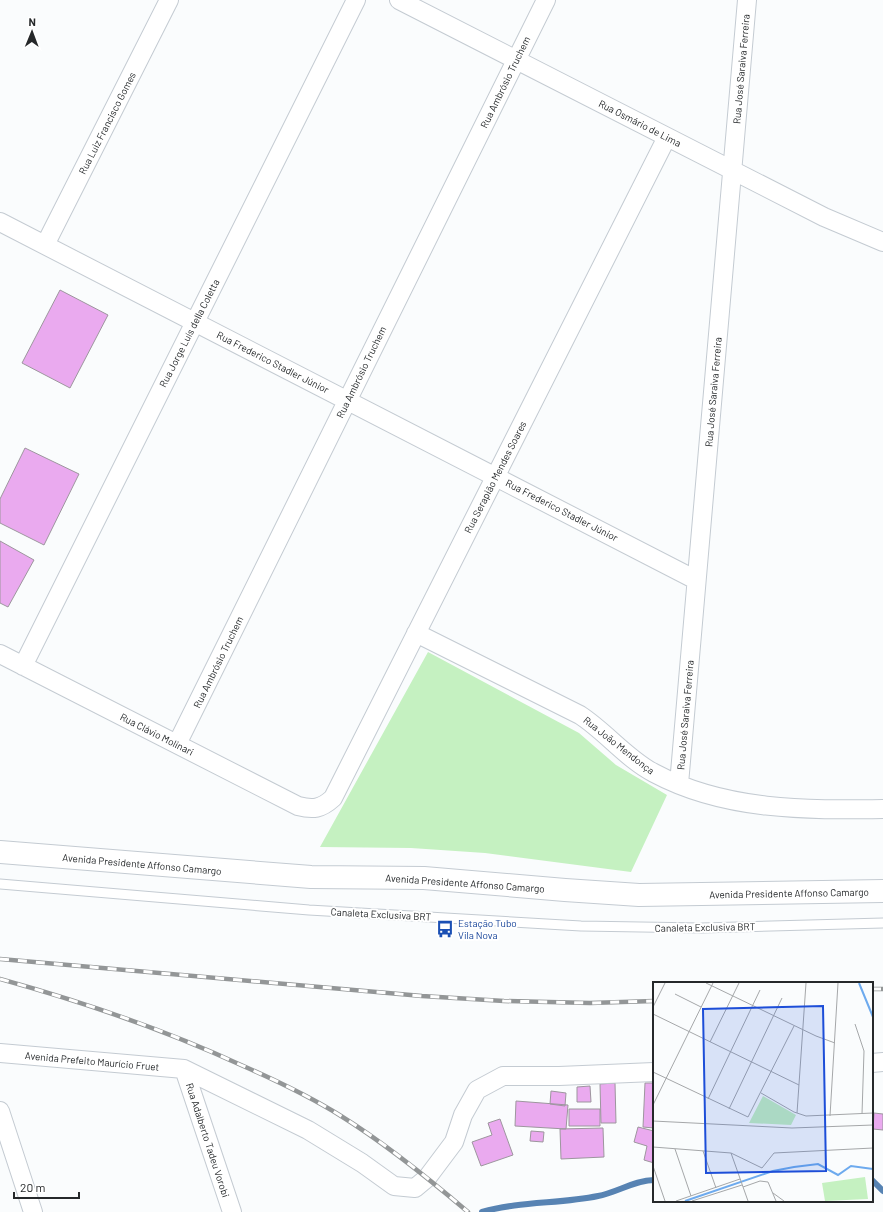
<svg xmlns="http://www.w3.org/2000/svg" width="883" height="1212" viewBox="0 0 883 1212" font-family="Barlow,sans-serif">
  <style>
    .green { fill: #c5f1c1 }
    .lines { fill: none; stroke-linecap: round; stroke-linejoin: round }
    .stream { stroke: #5783b3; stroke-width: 6 }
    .building { fill: #eaaaef; stroke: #9d969e }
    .lane-casing { stroke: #c4cbd2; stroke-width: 11 }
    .street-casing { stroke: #c4cbd2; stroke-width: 20 }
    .primary-casing { stroke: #c4cbd2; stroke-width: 24 }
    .lane { stroke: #fff; stroke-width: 9 }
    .street { stroke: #fff; stroke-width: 18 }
    .primary { stroke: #fff; stroke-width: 22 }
    .rail-casing { stroke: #939697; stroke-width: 4.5 }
    .rail { stroke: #fff; stroke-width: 3; stroke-dasharray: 9; stroke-linecap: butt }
    .labels { text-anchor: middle; stroke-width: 4; stroke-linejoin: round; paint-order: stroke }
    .street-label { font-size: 10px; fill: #25282a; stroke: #fff }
    .transit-label { font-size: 10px; fill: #164399; stroke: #fff; text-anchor: start }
    .inset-river { fill: none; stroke: #6daaee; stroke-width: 2 }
    .inset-road { fill: none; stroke: #a5a7a9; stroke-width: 1 }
    .view { fill: #1d4ed8; fill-opacity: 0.15; stroke: #1d4ed8; stroke-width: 2 }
    .inset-edge { fill: none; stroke: #25282a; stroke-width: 2 }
  </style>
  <rect width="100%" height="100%" fill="#fafcfd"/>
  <path class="green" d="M428,652L579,733L616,765L667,795L631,872L485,853L411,848L320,847Z"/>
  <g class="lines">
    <path class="stream" d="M872,1180L883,1191
      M482,1212C520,1201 560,1204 598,1196C616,1193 635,1180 654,1180"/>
  </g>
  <path class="building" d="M60,290L108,315L70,388L22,363Z
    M25,448L79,474L44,545L0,523V499Z
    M0,541L34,560L8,607L0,603Z
    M615,1083L616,1123H601L600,1084Z
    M645,1083H654V1128L643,1127Z
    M590,1086L591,1102H577V1087Z
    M551,1091L566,1093L565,1106L550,1104Z
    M516,1101L568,1105L566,1129L515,1126Z
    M569,1109H600V1126H569Z
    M874,1113L883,1114V1130L873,1129Z
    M500,1119L513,1155L481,1166L472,1142L492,1135L488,1123Z
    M638,1127L654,1131V1163L644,1160L647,1146L634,1142Z
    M603,1128L604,1157L561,1159L560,1129Z
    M531,1131L544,1132L543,1142L530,1141Z"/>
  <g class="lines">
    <g class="lane-casing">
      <path id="lane" d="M0,884L309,910L581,926L701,928L883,923"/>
    </g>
    <g class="street-casing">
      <path id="street" d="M399,0L824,217L883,242
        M0,222L696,580
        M45,245L169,0
        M416,633L580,715C606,732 627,759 654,773C725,811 806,810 883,809
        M0,654L298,806C313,810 321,809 333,798L667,137
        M23,666L356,0
        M177,744L546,0
        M679,784L747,0
        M0,1053L184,1069L308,1130L362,1163L394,1186L415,1188L427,1178L454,1142L463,1115L477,1090L503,1076H559L654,1072
        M872,1063L883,1062
        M184,1069L232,1212
        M0,1111L33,1212"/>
    </g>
    <g class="primary-casing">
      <path id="primary" d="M0,852L311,877L424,878L565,890L639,895L883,891"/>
    </g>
    <use href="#lane" class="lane"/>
    <use href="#street" class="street"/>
    <use href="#primary" class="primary"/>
    <g class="rail-casing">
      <path id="rail" d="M0,959L422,996L504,1001L590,1003L654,1001
        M0,979C83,1002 163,1029 241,1065C275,1080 309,1096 341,1116C386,1144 428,1178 468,1212
        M872,989H883"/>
    </g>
    <use href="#rail" class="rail"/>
  </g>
  <defs>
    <g id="bus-bare" transform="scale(1.38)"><path d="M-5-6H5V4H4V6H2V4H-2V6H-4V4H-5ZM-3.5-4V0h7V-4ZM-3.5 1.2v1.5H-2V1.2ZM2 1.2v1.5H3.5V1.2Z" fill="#1a4fb4" stroke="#fff" stroke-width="2.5" paint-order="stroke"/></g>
  </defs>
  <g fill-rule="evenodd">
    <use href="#bus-bare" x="445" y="929"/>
  </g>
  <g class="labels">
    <g class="street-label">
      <text transform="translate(741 69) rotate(-85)" y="4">Rua José Saraiva Ferreira</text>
      <text transform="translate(505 82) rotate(-64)" y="4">Rua Ambrósio Truchem</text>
      <text transform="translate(107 123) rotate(-63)" y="4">Rua Luiz Francisco Gomes</text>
      <text transform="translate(640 123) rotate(27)" y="4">Rua Osmário de Lima</text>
      <text transform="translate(189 333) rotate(-63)" y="4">Rua Jorge Luís della Coletta</text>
      <text transform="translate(273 362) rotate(27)" y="4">Rua Frederico Stadler Júnior</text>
      <text transform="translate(361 372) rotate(-64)" y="4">Rua Ambrósio Truchem</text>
      <text transform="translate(713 392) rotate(-85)" y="4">Rua José Saraiva Ferreira</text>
      <text transform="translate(495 477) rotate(-63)" y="4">Rua Serapião Mendes Soares</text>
      <text transform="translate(562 510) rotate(27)" y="4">Rua Frederico Stadler Júnior</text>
      <text transform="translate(218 662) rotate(-64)" y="4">Rua Ambrósio Truchem</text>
      <text transform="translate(685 715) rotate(-85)" y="4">Rua José Saraiva Ferreira</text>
      <text transform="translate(157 734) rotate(27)" y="4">Rua Clávio Molinari</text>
      <text transform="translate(619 745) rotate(38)" y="4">Rua João Mendonça</text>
      <text transform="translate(142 864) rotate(5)" y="4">Avenida Presidente Affonso Camargo</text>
      <text transform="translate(465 883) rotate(4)" y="4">Avenida Presidente Affonso Camargo</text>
      <text transform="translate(789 893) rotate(-1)" y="4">Avenida Presidente Affonso Camargo</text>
      <text transform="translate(381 914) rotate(3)" y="4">Canaleta Exclusiva BRT</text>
      <text transform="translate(705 927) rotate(-1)" y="4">Canaleta Exclusiva BRT</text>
      <text transform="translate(92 1061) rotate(5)" y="4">Avenida Prefeito Maurício Fruet</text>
      <text transform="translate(208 1140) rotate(72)" y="4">Rua Adalberto Tadeu Vorobi</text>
    </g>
    <g class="transit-label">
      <text x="458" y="927">Estação Tubo<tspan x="458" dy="12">Vila Nova</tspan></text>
    </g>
  </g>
  <g transform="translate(653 982)">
    <rect width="220" height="220" fill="#fafcfd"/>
    <path d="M110,114L143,133L138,143L96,141ZM212,195L215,217L172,219L169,201Z" fill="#c5f1c1"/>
    <path class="inset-river" d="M206,1L220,35M32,219L120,189L141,185L165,182L185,193L198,184L220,187"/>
    <path class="inset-road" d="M53,1L163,54L182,61M22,12L48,25M0,25L12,1M0,32L146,103M202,42L211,69L209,132M57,60L86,1M0,90L95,135L141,44M108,111L141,130L153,134L220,131M55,117L107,8M0,123L60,1M76,127L129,16M144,131L153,1M177,134L185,1M0,139L139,146L220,143M0,165L78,171L109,186L121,171L220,166M22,167L38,214M50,169L63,206M78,171L95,219M0,184L12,219M90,205L107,199L115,200L123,219M120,211L131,219M23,219L87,197M39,219L89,203"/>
    <path class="view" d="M170,24L173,189L53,191L50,27Z"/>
    <rect width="220" height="220" class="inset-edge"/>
  </g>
  <g transform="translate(32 32) rotate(1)" stroke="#ffffff" stroke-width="3" paint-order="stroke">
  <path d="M0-3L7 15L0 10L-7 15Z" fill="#25282a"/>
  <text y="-6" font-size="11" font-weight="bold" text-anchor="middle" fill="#25282a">N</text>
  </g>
  <path d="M14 1192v6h65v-6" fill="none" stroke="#25282a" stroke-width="2"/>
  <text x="20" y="1192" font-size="12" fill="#25282a" stroke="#ffffff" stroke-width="3" paint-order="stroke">20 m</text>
</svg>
